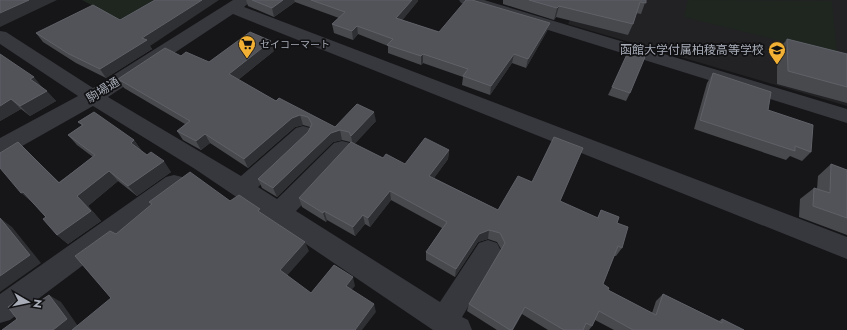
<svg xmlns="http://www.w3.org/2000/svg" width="847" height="330" viewBox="0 0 847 330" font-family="Jost,'Noto Sans JP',sans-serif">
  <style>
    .built { fill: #222225 }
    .green { fill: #1e261f }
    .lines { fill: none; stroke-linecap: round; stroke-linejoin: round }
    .minor { fill: #37383d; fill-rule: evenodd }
    .wall { fill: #47494d }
    .shaded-wall { fill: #2f3033 }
    .building { fill: #525359; stroke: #5f6168 }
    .labels { text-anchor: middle; stroke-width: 3.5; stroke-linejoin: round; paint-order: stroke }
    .far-poi-label { font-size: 10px; fill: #a8adb8; stroke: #111113; text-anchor: start }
    .poi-label { font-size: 12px; fill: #a8adb8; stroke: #111113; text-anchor: end }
    .street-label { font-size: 12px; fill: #a8adb8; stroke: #111113 }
  </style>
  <rect width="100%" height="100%" fill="#161618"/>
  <path class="built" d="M579,0H847V106L568,24Z"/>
  <path class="green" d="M82,0H167L126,24Z
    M688,0L832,1L837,55L684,17Z"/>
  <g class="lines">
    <path class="minor" d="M233,0H252L244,7L847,237V259L233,14L108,97L241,176L296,128L303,126L310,128L313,134L310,140L258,187L277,199L334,143L342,141L350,143L353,149L350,155L296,211L440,302L479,243L488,240L497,243L501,251L497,259L462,317L468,320L472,330H433L195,169L93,106L8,154L0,156V138L78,96L0,44V31L6,32L93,88Z
      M459,0H484L847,109V123L461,3Z
      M174,175L182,177L185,184L182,191L10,320L0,323V294L166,177Z"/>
  </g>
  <path class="wall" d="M246,0H418V1L402,20L439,32L550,23L547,31L526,68L512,63L490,95L462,85L463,77L423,63L421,65L388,53V46L358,34L353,40L334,33L332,24L339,18L295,2L274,17L248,6Z
    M503,0H646L641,14L636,13L633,24L628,35L556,17L554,20L503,4Z
    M36,33L150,46L152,49L106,78L76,63L43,42Z
    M787,39L847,54V103L777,84V52Z
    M274,51L238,80L276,101L335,127L376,121L354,144L383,158L405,164L449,150L448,159L434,178L498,210L560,201L597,218L601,210L617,223L622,248L616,256H614L603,284L608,290L652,313L656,301L663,294L719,321L722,319L744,330H614L595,320L592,326L589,330H548L522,314L513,330H497L467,311L469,304L501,249L497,242L488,239L478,242L455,277L426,260V252L442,228L391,200L370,227L365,224L355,236L327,220L326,222L302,207L299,198L351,143L350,142L342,140L333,142L277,197L262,188L258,179L308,132L310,127L303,125L295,127L248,168L210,143L201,150L183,140L177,131L185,124L124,88L118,79L181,56L209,62Z
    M0,54L42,87L56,101L30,116L21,109L0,121Z
    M713,73L768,110L811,152L802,161L790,156L786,160L694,129L707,83Z
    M612,87L630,93L626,101L608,95Z
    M78,122L134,140L141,150V151L171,172L137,196L118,181L88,206L101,221L68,244L57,235L46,217L33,203L29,153L59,182L93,157L77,145L68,135L82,125Z
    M831,164L847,170V235L799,217L800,199L814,188L817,189L818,176Z"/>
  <path class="shaded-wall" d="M29,0H57L0,27V13Z
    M202,0H219L150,46L152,49L106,78L100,69L142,38Z
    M283,0H294L295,2L274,17L272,8Z
    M412,0H418V1L397,27L396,18Z
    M559,6L556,17L554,20L557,8Z
    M550,23L547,31L526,68L528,59Z
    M357,26L358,34L353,40L352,31Z
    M271,41L274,51L233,84L229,74Z
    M423,54V63L421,65V56Z
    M514,54L512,63L490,95L491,86Z
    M34,77L42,87L30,79Z
    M47,91L56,101L30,116L20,106Z
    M11,99L21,109L0,121V106Z
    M374,112L376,121L353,146L351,136Z
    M300,115L303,125L295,127L248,168L244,159L292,118Z
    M340,130L342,140L333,142L277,197L273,188L331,133Z
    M205,134L210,143L201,150L196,141Z
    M134,140L141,150L139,154L131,143Z
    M449,150L448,159L429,185V176Z
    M164,161L171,172L137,196L128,186Z
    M109,171L118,181L88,206L101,221L68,244L57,235L77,196Z
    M390,191L391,200L370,227L368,218Z
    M23,192L35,201L33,203L21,193Z
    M324,211L327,220L326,222L323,213Z
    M363,215L365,224L355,236L353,227Z
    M0,218L12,227L41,263L0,292Z
    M489,230L488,239L478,242L455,277L456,269L479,234Z
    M305,242L309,251L285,278L280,270Z
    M353,277L355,286L348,294L346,286Z
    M49,295L61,302L78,326L73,330H53Z
    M23,296L36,303L44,314L31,307Z
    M374,304L376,312L362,330H355Z"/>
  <path class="building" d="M0,0H29L0,13Z
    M155,0H202L142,38L147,40L100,69L69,54L36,33L93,5L120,20Z
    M252,0H283L272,8Z
    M311,0H412L396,18L439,32L466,0H472L550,23L528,59L514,54L491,86L463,76L468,69L423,54L421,56L387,45L393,39L357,26L352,31L332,24L345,12Z
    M529,0H646V3L640,2L633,24L559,6L557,8Z
    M250,32L271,41L229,74L276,101L279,98L335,127L357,104L374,112L351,136L349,132L340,130L331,133L273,188L258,179L308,132L312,124L308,117L300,115L292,118L244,159L205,134L196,141L177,131L190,121L118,79L165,48L181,56L186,52L209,62Z
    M787,39L847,54V87L788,71Z
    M628,52L645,57L630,93L612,87Z
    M0,54L34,77L30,79L47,91L20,106L11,99L0,106Z
    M713,73L771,92L768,110L813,125L811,152L795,146V151L700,120Z
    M94,112L134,140L131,143L147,155L151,152L164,161L128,186L109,171L77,196L91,211L57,235L43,219L46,217L23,192L21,193L0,168V153L18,142L59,183L95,155L68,135L83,125L78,122Z
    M554,137L583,148L560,201L598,218L601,210L619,217L617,223L628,227L622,248L618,246L603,284L609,288L608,290L656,315L663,294L722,323V319L744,330H633L599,311L592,326L586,323L583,330H564L525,307L512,330H510L469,304L505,243L500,233L489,230L479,234L456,269L426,252L447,222L390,191L368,218L363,215L353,227L324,211L323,213L299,198L351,142L383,158L386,154L405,164L425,138L449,150L429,176L498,210L518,176L532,182Z
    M831,164L847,170V218L813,206L814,188L830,193Z
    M190,172L230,201L239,195L260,209L258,211L305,242L280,270L311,293L334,265L353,277L346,286L374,304L355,330H72L111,298L75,256L110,231L116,234L152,204L149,202Z
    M0,218L30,255L0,276Z
    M49,295L67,319L53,330H2L17,319L8,307L23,296L31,307Z"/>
  <defs>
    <g id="supermarket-pin" transform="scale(0.9)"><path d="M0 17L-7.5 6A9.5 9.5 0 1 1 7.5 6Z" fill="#f2b134" stroke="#111113"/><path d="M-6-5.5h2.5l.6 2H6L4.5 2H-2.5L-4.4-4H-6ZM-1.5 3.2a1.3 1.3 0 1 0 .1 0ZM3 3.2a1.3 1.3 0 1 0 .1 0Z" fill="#111"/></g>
    <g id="school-pin" transform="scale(0.9)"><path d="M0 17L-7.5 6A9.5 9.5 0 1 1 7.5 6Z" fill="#f2b134" stroke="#111113"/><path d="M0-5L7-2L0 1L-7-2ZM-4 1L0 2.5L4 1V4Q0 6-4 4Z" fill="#111"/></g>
  </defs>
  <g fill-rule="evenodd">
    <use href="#supermarket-pin" x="247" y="44"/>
    <use href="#school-pin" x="777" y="50"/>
  </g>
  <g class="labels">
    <g class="far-poi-label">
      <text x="260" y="48">セイコーマート</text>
    </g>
    <g class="poi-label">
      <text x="764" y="54">函館大学付属柏稜高等学校</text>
    </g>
    <g class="street-label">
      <text transform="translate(103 90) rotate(-32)" y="4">駒場通</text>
    </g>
  </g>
  <g transform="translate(28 302) rotate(99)" stroke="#111113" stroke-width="3" paint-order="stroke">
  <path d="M0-3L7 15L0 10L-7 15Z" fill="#a8adb8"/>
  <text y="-6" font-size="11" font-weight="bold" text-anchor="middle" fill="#a8adb8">N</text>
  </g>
</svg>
